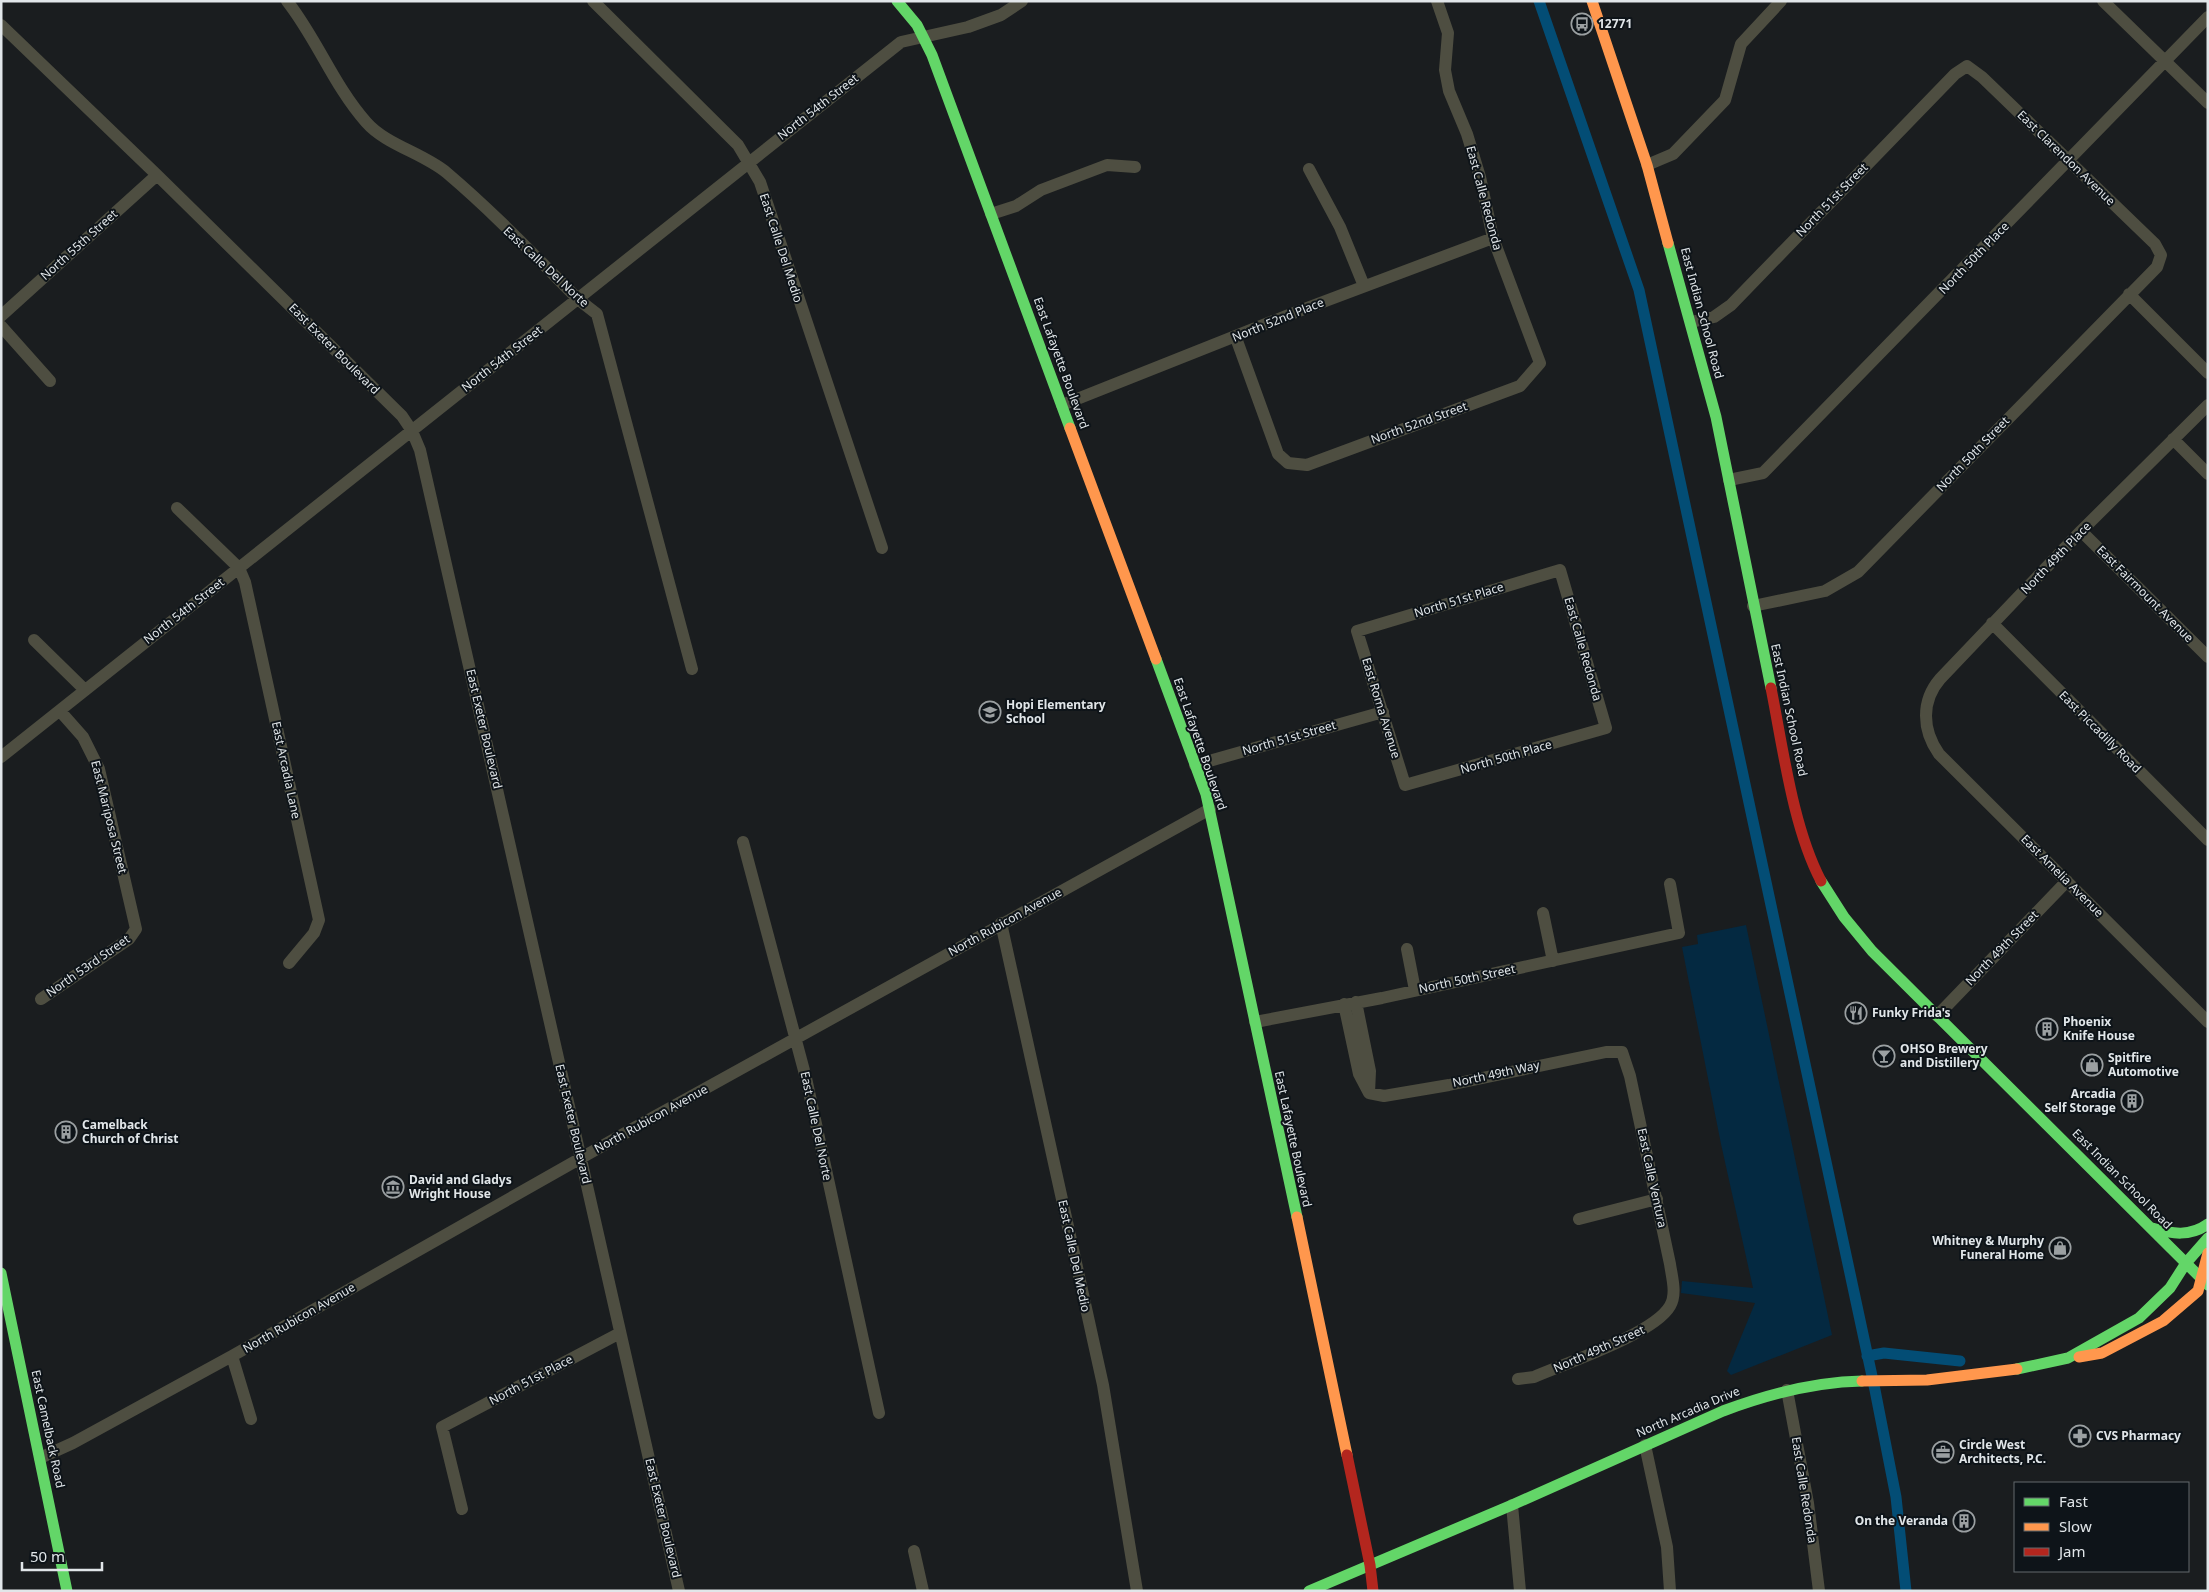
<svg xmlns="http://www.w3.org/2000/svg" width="2209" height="1592" viewBox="0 0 2209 1592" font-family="'Noto Sans',sans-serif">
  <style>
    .green { fill: #042941 }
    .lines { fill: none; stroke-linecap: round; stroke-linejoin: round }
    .canal { stroke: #034d75; stroke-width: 11 }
    .street { stroke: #4e4e41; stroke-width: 12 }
    .fast { stroke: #63d668; stroke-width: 11 }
    .slow { stroke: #ff974d; stroke-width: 11 }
    .jam { stroke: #b3261e; stroke-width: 11 }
    .labels { text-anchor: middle; stroke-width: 4; stroke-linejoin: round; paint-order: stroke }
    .poi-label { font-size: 12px; font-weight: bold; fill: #e1e6e9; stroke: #0e1419; text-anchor: start }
    .street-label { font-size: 12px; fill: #e1e6e9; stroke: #0e1419 }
  </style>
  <rect width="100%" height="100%" fill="#1a1d1f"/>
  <path class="green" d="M1746,925L1832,1335L1731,1375L1727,1371L1755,1303L1681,1293L1682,1281L1753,1288L1721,1144L1682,947L1698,944L1697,935Z"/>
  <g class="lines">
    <path class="canal" d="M1539,1L1639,290L1875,1390L1896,1497L1906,1591
      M1867,1356L1884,1353L1960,1361"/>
    <path class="street" d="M287,1C317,39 334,86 366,122C386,145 423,153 447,173C493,212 536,257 579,300L597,314L692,669
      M593,1L738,145L760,182L882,548
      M2103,1L2208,103
      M1,25L157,175L402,416L412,431L420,450L679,1591
      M1647,165L1673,154L1725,100L1741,44L1781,1
      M1309,169L1340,227L1364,286
      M991,214L1016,206L1041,190L1107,165L1135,167
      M2129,294L2208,373
      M1,316L157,175
      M1691,322L1714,317L1731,305L1955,74L1967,66L1982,77L2155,244L2161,255L2157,267L1858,572L1825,591L1753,606
      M1,326L50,381
      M1236,338L1278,454L1288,463L1307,465L1520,386L1540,363L1493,238L1480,177L1467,134L1449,91L1445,70L1448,33L1437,1
      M1062,405L1291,314L1493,238
      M2208,405L2081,531L1940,679C1921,701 1922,730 1939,754L2208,1022
      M2173,439L2208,474
      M1729,480L1763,473L2208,17
      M177,508L239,568L245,582L319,920L314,933L289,963
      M2081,531L2208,657
      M1560,570L1606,728L1405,785L1357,631Z
      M1992,623L2208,840
      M34,640L85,690
      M1,757L901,42L968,27L1001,15L1022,1
      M1195,765L1383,712
      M743,842L806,1078L879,1413
      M1543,913L1553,961
      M1001,923L1103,1385L1137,1591
      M1407,949L1415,990
      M41,999L129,939L136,929L99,769L83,737L60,711
      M1356,1002L1370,1071L1369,1093
      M1344,1004L1359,1074L1369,1093
      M1937,1016L2067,881
      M1255,1022L1382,998L1679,933L1670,884
      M1369,1093L1384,1096L1449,1085L1606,1052H1622L1630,1076L1670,1264C1672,1278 1677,1294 1670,1306C1654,1334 1566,1363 1534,1377L1518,1379
      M1579,1219L1657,1199
      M232,1356L251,1419
      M1787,1390L1808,1503L1819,1591
      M1645,1445L1667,1547L1670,1591
      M40,1458L73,1443L232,1356L634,1128L1210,809
      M1512,1505L1520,1591
      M462,1509L442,1427L620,1333
      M914,1551L923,1591"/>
    <path class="fast" d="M897,1L917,25L932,55L1070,428
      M1668,243L1716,417L1771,688
      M1156,659L1206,794L1297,1217
      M1821,881L1844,917L1872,951L2208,1285
      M2152,1228C2172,1234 2190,1237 2208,1224
      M1,1273L67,1591
      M2017,1369L2068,1358L2139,1318L2170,1288L2186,1263L2208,1238
      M1309,1591L1512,1505L1723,1411C1768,1394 1814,1382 1862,1381"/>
    <path class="slow" d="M1592,1L1647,165L1668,243
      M1070,428L1156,659
      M1297,1217L1347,1455
      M2079,1357L2102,1353L2163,1321L2198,1291L2208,1253
      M1862,1381L1927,1380L2017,1369"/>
    <path class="jam" d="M1771,688C1783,748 1793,828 1821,881
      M1347,1455L1370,1565L1373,1591"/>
  </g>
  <defs>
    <g id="bus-ring" transform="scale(1.125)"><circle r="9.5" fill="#0e1419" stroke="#9ba0a2" stroke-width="1.5"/><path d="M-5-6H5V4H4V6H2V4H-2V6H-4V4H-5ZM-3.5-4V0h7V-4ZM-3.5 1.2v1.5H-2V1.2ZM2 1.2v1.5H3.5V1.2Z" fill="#9ba0a2"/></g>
    <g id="school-ring" transform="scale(1.125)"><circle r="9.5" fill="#0e1419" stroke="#9ba0a2" stroke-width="1.5"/><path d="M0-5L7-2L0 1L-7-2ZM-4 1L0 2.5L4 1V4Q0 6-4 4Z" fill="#9ba0a2"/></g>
    <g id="restaurant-ring" transform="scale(1.125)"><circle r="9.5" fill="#0e1419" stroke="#9ba0a2" stroke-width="1.5"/><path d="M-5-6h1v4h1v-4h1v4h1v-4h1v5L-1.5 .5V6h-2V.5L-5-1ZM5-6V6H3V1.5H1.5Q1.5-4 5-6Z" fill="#9ba0a2"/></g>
    <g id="building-ring" transform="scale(1.125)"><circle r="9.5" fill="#0e1419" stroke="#9ba0a2" stroke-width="1.5"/><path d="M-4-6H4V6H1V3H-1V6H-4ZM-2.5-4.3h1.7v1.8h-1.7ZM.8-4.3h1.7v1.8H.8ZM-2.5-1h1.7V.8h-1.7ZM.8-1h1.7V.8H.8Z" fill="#9ba0a2"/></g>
    <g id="bar-ring" transform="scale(1.125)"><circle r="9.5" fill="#0e1419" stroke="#9ba0a2" stroke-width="1.5"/><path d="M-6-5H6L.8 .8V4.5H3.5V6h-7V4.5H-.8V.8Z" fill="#9ba0a2"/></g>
    <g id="shop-ring" transform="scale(1.125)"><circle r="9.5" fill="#0e1419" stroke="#9ba0a2" stroke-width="1.5"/><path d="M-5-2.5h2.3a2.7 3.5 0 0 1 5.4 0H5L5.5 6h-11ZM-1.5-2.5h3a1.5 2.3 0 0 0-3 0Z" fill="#9ba0a2"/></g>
    <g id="museum-ring" transform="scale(1.125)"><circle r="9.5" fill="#0e1419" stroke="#9ba0a2" stroke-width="1.5"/><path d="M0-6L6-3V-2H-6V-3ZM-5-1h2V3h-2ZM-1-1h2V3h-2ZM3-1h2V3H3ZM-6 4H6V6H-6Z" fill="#9ba0a2"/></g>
    <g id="pharmacy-ring" transform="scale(1.125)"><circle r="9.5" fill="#0e1419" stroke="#9ba0a2" stroke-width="1.5"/><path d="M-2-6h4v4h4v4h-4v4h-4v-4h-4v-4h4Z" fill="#9ba0a2"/></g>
    <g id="office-ring" transform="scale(1.125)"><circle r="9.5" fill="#0e1419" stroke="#9ba0a2" stroke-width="1.5"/><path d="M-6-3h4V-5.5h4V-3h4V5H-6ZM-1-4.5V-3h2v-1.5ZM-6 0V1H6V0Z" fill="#9ba0a2"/></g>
  </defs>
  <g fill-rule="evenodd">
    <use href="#bus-ring" x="1582" y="24"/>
    <use href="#school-ring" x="990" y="712"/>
    <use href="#restaurant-ring" x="1856" y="1013"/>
    <use href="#building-ring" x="2047" y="1029"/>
    <use href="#bar-ring" x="1884" y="1056"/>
    <use href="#shop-ring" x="2092" y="1065"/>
    <use href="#building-ring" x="2132" y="1101"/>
    <use href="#building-ring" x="66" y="1132"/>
    <use href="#museum-ring" x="393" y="1187"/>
    <use href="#shop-ring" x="2060" y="1248"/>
    <use href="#pharmacy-ring" x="2080" y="1436"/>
    <use href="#office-ring" x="1943" y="1452"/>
    <use href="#building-ring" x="1964" y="1521"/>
  </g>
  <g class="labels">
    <g class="poi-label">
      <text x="1598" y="28">12771</text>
      <text x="1006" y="709">Hopi Elementary<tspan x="1006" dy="14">School</tspan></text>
      <text x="1872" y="1017">Funky Frida's</text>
      <text x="2063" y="1026">Phoenix<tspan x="2063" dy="14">Knife House</tspan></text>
      <text x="1900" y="1053">OHSO Brewery<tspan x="1900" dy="14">and Distillery</tspan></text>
      <text x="2108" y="1062">Spitfire<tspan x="2108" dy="14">Automotive</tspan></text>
      <text x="2116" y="1098" text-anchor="end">Arcadia<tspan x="2116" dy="14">Self Storage</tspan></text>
      <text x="82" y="1129">Camelback<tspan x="82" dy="14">Church of Christ</tspan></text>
      <text x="409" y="1184">David and Gladys<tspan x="409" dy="14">Wright House</tspan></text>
      <text x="2044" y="1245" text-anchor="end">Whitney &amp; Murphy<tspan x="2044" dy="14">Funeral Home</tspan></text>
      <text x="2096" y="1440">CVS Pharmacy</text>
      <text x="1959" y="1449">Circle West<tspan x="1959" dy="14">Architects, P.C.</tspan></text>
      <text x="1948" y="1525" text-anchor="end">On the Veranda</text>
    </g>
    <g class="street-label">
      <text transform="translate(818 107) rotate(-38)" y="4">North 54th Street</text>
      <text transform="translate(2066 158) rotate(44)" y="4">East Clarendon Avenue</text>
      <text transform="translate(1484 198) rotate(75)" y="4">East Calle Redonda</text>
      <text transform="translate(1832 200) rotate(-46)" y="4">North 51st Street</text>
      <text transform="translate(79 245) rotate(-42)" y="4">North 55th Street</text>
      <text transform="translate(781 248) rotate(72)" y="4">East Calle Del Medio</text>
      <text transform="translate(1974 258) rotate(-46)" y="4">North 50th Place</text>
      <text transform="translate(546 267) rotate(43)" y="4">East Calle Del Norte</text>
      <text transform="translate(1702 313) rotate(75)" y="4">East Indian School Road</text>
      <text transform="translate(1278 320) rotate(-22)" y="4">North 52nd Place</text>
      <text transform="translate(334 349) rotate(45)" y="4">East Exeter Boulevard</text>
      <text transform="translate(502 359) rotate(-38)" y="4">North 54th Street</text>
      <text transform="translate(1061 363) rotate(70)" y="4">East Lafayette Boulevard</text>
      <text transform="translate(1419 423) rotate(-20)" y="4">North 52nd Street</text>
      <text transform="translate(1973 454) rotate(-46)" y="4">North 50th Street</text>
      <text transform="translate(2056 558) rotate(-46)" y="4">North 49th Place</text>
      <text transform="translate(2145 594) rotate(45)" y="4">East Fairmount Avenue</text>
      <text transform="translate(1459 600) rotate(-17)" y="4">North 51st Place</text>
      <text transform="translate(184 611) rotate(-38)" y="4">North 54th Street</text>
      <text transform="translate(1583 649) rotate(74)" y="4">East Calle Redonda</text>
      <text transform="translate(1381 708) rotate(73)" y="4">East Roma Avenue</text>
      <text transform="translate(1789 710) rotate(78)" y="4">East Indian School Road</text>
      <text transform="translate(484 729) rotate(77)" y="4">East Exeter Boulevard</text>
      <text transform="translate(2100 732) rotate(45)" y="4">East Piccadilly Road</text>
      <text transform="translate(1289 738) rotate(-16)" y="4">North 51st Street</text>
      <text transform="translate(1200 744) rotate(71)" y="4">East Lafayette Boulevard</text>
      <text transform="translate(1506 757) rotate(-16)" y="4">North 50th Place</text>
      <text transform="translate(286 770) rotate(78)" y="4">East Arcadia Lane</text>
      <text transform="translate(109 817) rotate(76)" y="4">East Mariposa Street</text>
      <text transform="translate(2062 876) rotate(45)" y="4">East Amelia Avenue</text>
      <text transform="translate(1005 922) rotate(-29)" y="4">North Rubicon Avenue</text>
      <text transform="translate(2002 948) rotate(-46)" y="4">North 49th Street</text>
      <text transform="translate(88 966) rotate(-35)" y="4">North 53rd Street</text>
      <text transform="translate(1467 979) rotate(-12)" y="4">North 50th Street</text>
      <text transform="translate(1496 1074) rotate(-12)" y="4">North 49th Way</text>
      <text transform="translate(651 1119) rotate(-29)" y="4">North Rubicon Avenue</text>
      <text transform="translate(573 1124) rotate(77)" y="4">East Exeter Boulevard</text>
      <text transform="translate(816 1126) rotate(78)" y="4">East Calle Del Norte</text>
      <text transform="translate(1293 1139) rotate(78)" y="4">East Lafayette Boulevard</text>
      <text transform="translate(1652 1178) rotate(78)" y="4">East Calle Ventura</text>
      <text transform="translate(2122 1179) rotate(45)" y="4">East Indian School Road</text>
      <text transform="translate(1074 1256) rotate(78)" y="4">East Calle Del Medio</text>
      <text transform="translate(299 1318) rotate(-30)" y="4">North Rubicon Avenue</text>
      <text transform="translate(1599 1349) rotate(-24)" y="4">North 49th Street</text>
      <text transform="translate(531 1380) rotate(-28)" y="4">North 51st Place</text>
      <text transform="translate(1688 1412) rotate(-23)" y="4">North Arcadia Drive</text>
      <text transform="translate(48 1429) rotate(78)" y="4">East Camelback Road</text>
      <text transform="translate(1804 1490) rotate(81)" y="4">East Calle Redonda</text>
      <text transform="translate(663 1518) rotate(77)" y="4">East Exeter Boulevard</text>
    </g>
  </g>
  <rect width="2209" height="1592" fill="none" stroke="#e1e6e9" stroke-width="5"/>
  <rect x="2014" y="1482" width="175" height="90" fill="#0e1419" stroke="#62686c"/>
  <rect x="2024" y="1498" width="25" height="8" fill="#63d668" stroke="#62686c"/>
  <text x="2059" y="1507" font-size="15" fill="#e1e6e9">Fast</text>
  <rect x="2024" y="1523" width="25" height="8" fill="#ff974d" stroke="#62686c"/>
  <text x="2059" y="1532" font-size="15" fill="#e1e6e9">Slow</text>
  <rect x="2024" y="1548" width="25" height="8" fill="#b3261e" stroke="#62686c"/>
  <text x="2059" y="1557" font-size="15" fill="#e1e6e9">Jam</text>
  <path d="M22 1562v8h80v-8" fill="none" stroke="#e1e6e9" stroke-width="2.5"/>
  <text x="30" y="1562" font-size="15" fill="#e1e6e9" stroke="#0e1419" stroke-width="4" paint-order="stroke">50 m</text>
</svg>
